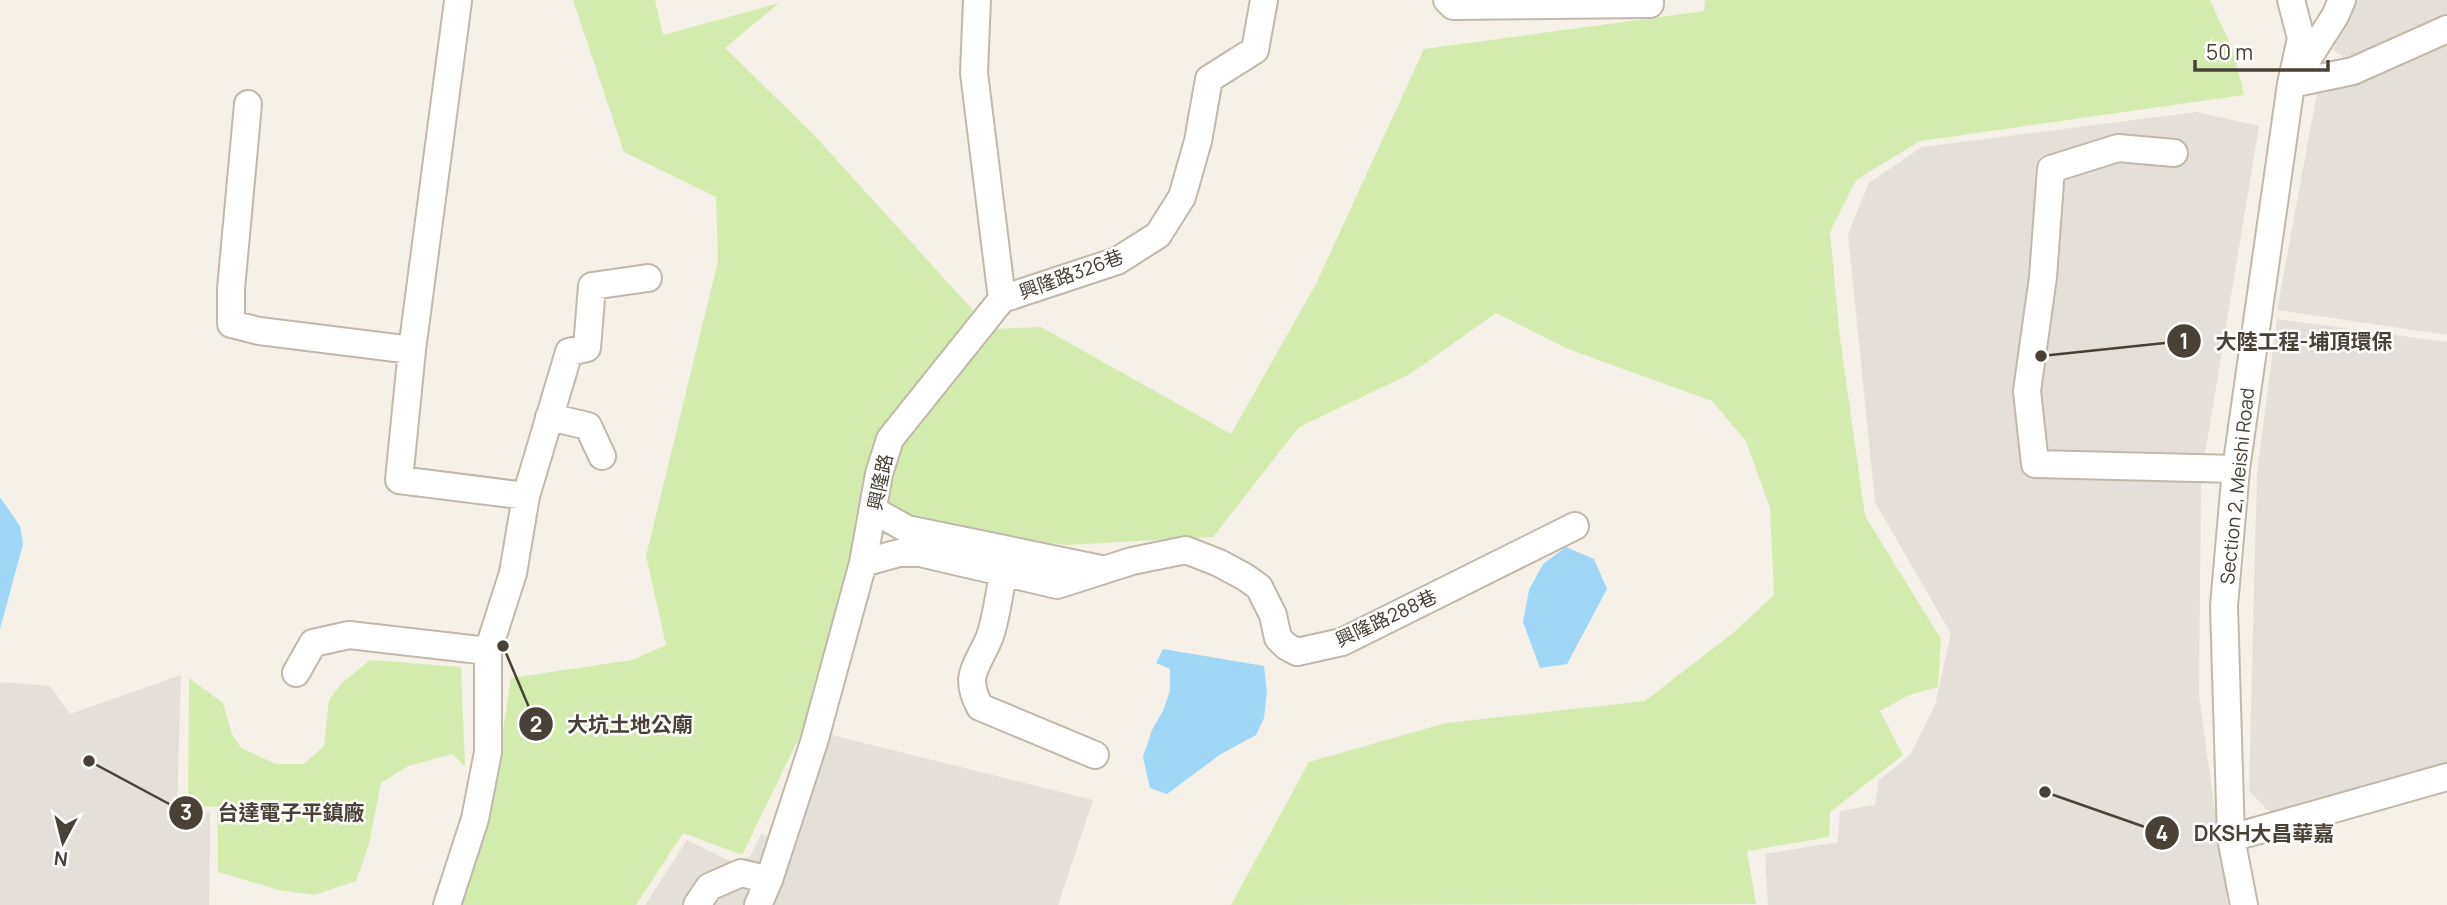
<svg xmlns="http://www.w3.org/2000/svg" width="2447" height="905" viewBox="0 0 2447 905" font-family="Manrope,'Noto Sans TC',sans-serif">
  <style>
    .industrial { fill: #e4dfd9 }
    .green { fill: #d3ecae }
    .water { fill: #a0d7f6 }
    .lines { fill: none; stroke-linecap: round; stroke-linejoin: round }
    .minor-casing { stroke: #c1b8a9; stroke-width: 30 }
    .minor { stroke: #fff; stroke-width: 26 }
    .labels { text-anchor: middle; stroke-width: 5; stroke-linejoin: round; paint-order: stroke }
    .street-label { font-size: 19px; fill: #494036; stroke: #fff }
    .leader { fill: none; stroke: #494036; stroke-width: 2.5 }
    .callout-dot { fill: #494036; stroke: #fff; stroke-width: 2.5 }
    .mark-label { font-size: 21px; text-anchor: middle; font-weight: bold; fill: #fff }
    .callout-label { font-size: 21px; text-anchor: middle; font-weight: bold; fill: #494036; stroke: #fff; stroke-width: 5; stroke-linejoin: round; paint-order: stroke }
  </style>
  <rect width="100%" height="100%" fill="#f5f0e8"/>
  <path class="industrial" d="M2355,0H2447V19L2348,60L2333,50Z
    M2447,38V335L2277,310L2317,93Z
    M2197,112L2259,126L2201,478L2199,696L2228,905H1768L1765,854L1838,842L1840,811L1875,805L1879,780L1910,755L1935,705L1951,634L1875,502L1848,234L1869,183L1922,147Z
    M2277,319L2447,342V770L2272,814L2249,791L2257,473Z
    M181,675L177,808L210,812L209,905H0V682L50,686L70,714Z
    M828,734L1093,800L1058,905H768Z
    M761,834L774,838L747,905H645L687,840L734,863L750,857Z"/>
  <path class="green" d="M573,0H655L663,35L779,3L725,48L813,134L990,329L1041,327L1231,434L1316,284L1424,49L1704,11L1705,0H2210L2233,50L2244,95L1920,141L1856,180L1830,232L1840,338L1865,516L1941,639L1938,687L1909,695L1880,711L1903,755L1830,812L1829,837L1747,851L1756,904L1231,905L1309,762L1446,723L1645,701L1733,633L1774,595L1770,508L1746,441L1712,401L1568,349L1496,313L1410,374L1299,427L1213,537L1067,545L976,536L925,517L866,515L818,699L742,855L683,833L636,905H456L491,806L511,678L632,660L666,645L646,556L718,261L716,197L624,152Z
    M370,660L461,667L465,767L453,754L408,766L381,783L369,844L356,881L314,895L279,890L218,872L217,807L188,805L189,678L223,703L232,734L241,748L276,764H304L324,746L329,700L342,683Z"/>
  <path class="water" d="M0,497L20,526L23,544L0,629Z
    M1566,547L1594,559L1607,589L1567,664L1540,668L1523,622L1529,590L1543,564Z
    M1163,649L1264,666L1267,692L1264,718L1256,735L1221,754L1167,794L1150,788L1143,757L1152,730L1163,711L1170,691V669L1156,663Z"/>
  <g class="lines">
    <g class="minor-casing">
      <path id="minor" d="M1447,0L1453,6L1650,4V0
        M458,1L412,350L399,480L526,496L569,352L587,348L592,286L648,278
        M2300,71L2335,16L2342,0
        M2291,84L2353,71L2447,29
        M248,104L231,289V324L259,331L412,350
        M2174,153L2118,148L2051,169L2043,277L2027,391L2035,464L2236,469
        M1002,299L1117,261L1158,235L1182,197L1198,141L1209,79L1255,50L1264,0
        M549,417L588,426L602,456
        M873,510L907,529L1101,569
        M863,563L899,553H920L1057,585L1132,561L1186,550L1219,563L1245,577L1259,587L1273,615L1278,638L1286,646L1297,652L1342,642L1575,526
        M1004,571C999,592 997,616 990,636C979,665 962,674 980,707L1095,755
        M296,673L313,643L349,635L488,651
        M2231,838L2447,777
        M447,905L475,819L488,752V651L513,573L526,496
        M697,905L709,887L741,873L769,880
        M758,905L769,880L814,742L863,563L879,474L890,439L1002,299L974,73L977,0
        M2244,905L2231,838L2224,606L2236,469L2291,84L2301,38L2291,0"/>
    </g>
    <use href="#minor" class="minor"/>
  </g>
  <g class="labels">
    <g class="street-label">
      <text transform="translate(1071 274) rotate(-20)" y="7">興隆路326巷</text>
      <text transform="translate(880 482) rotate(-78)" y="7">興隆路</text>
      <text transform="translate(2237 486) rotate(-84)" y="7">Section 2, Meishi Road</text>
      <text transform="translate(1386 618) rotate(-25)" y="7">興隆路288巷</text>
    </g>
  </g>
  <path class="leader" d="M2041 356L2184 341M503 646L536 724M89 761L186 813M2045 792L2162 833"/>
  <g class="callout-dot">
    <circle cx="2041" cy="356" r="7"/>
    <circle cx="503" cy="646" r="7"/>
    <circle cx="89" cy="761" r="7"/>
    <circle cx="2045" cy="792" r="7"/>
    <circle cx="2184" cy="341" r="18"/>
    <circle cx="536" cy="724" r="18"/>
    <circle cx="186" cy="813" r="18"/>
    <circle cx="2162" cy="833" r="18"/>
  </g>
  <g class="mark-label">
    <text x="2184" y="349">1</text>
    <text x="536" y="732">2</text>
    <text x="186" y="820">3</text>
    <text x="2162" y="841">4</text>
  </g>
  <g class="callout-label">
    <text x="2304" y="349">大陸工程-埔頂環保</text>
    <text x="630" y="732">大坑土地公廟</text>
    <text x="291" y="820">台達電子平鎮廠</text>
    <text x="2264" y="841">DKSH大昌華嘉</text>
  </g>
  <g transform="translate(63 842) rotate(187)" stroke="#ffffff" stroke-width="5" paint-order="stroke">
  <path d="M0-5L12 26L0 18L-12 26Z" fill="#494036"/>
  <text y="-10" font-size="19" font-weight="bold" text-anchor="middle" fill="#494036">N</text>
  </g>
  <path d="M2195 60v10h133v-10" fill="none" stroke="#494036" stroke-width="3.5"/>
  <text x="2206" y="60" font-size="21" fill="#494036" stroke="#ffffff" stroke-width="5" paint-order="stroke">50 m</text>
</svg>
